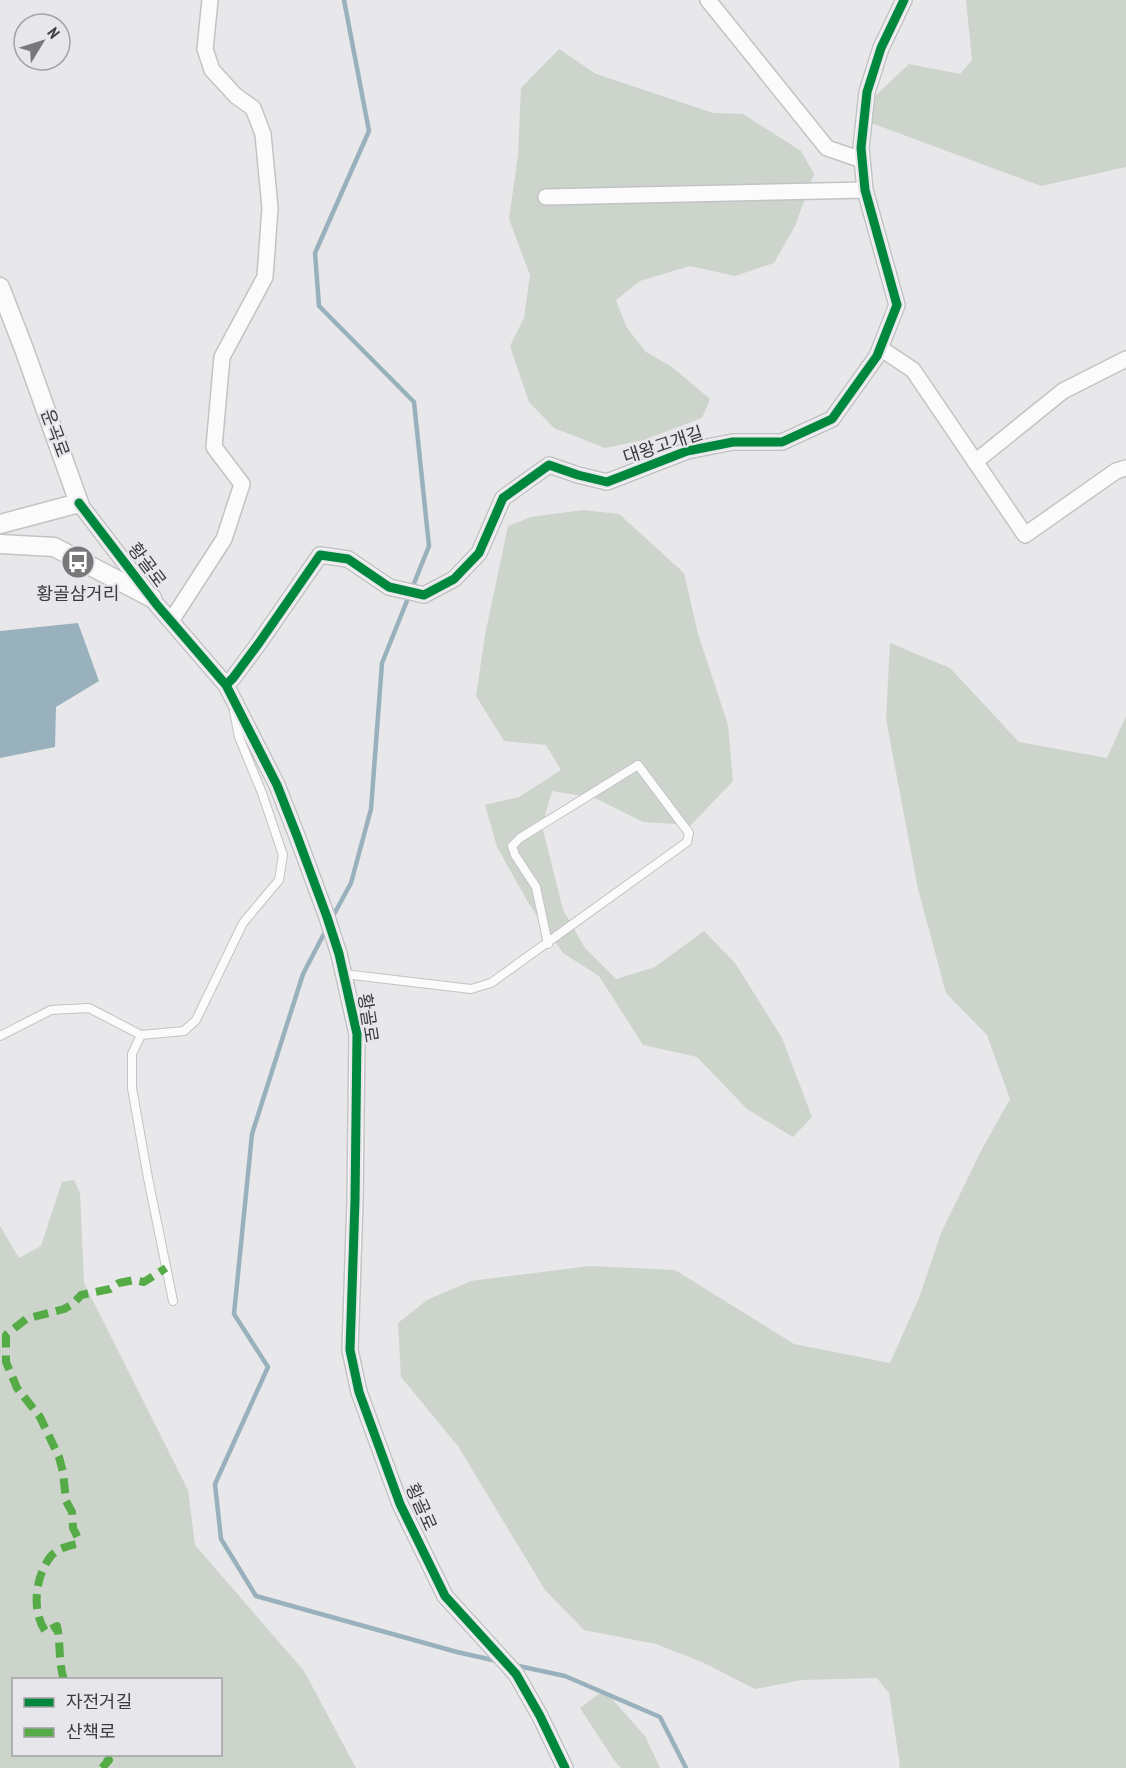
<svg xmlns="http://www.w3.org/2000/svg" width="1126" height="1768" viewBox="0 0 1126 1768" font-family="'PT Sans Narrow','Noto Sans KR',sans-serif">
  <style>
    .green { fill: #ccd4cc; fill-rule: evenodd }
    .water { fill: #98b1bc }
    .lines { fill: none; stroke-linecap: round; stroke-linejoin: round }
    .stream { stroke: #98b1bc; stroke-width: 4.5 }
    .service-casing { stroke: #c3c3c5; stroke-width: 10 }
    .minor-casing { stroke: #c3c3c5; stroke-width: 18 }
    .tertiary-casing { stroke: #c3c3c5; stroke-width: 21 }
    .service { stroke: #fcfbfc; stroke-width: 8 }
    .minor { stroke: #fcfbfc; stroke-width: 15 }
    .tertiary { stroke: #fcfbfc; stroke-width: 18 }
    .quiet { stroke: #55ac46; stroke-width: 8; stroke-dasharray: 15 8; stroke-linecap: butt }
    .cycleway-casing { stroke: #e7e6eb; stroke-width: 13 }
    .cycleway { stroke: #00873e; stroke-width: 9 }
    .labels { text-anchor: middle; stroke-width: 4.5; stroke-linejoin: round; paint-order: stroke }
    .street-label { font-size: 18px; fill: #3b3b3d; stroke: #e7e6eb }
    .poi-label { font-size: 18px; fill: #3b3b3d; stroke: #e7e6eb }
  </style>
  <rect width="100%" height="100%" fill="#e8e7ea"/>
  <path class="green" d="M966,0H1126V167L1041,186L866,121L875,96L909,64L960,74L972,60Z
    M559,49L596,74L713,113L743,114L801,151L814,174L795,226L774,263L735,276L690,266L640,281L616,300L627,328L646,352L672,367L710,399L702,418L644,440L605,448L554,428L529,402L510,346L524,318L530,275L509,219L518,155L521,88Z
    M583,510L619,514L684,573L698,634L728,725L733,781L691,825L643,822L595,798L552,791L542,826L563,910L585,948L616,979L655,967L704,931L735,963L782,1038L812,1117L793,1137L747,1109L697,1057L643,1045L599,976L563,953L529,904L497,847L485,805L519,797L561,770L546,745L504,741L476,696L485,635L508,526L531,517Z
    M890,643L950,668L1019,742L1107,758L1126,716V1768H899L900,1766L889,1693L877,1678L802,1680L755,1689L704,1663L656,1644L584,1630L545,1590L458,1446L401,1377L398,1323L427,1300L471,1281L590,1266L675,1270L794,1344L890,1363L919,1298L941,1233L982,1149L1010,1099L987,1035L946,993L918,889L886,719Z
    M74,1180L80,1193L84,1283L188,1490L195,1545L304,1671L356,1768H0V1226L19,1258L41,1246L62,1182ZM14,1680H220V1754H14Z
    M604,1690L645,1736L660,1768H621L614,1760L580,1708Z"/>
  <path class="water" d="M78,623L99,681L56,707L55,747L0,758V631Z"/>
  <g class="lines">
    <path class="stream" d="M332,918L351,883L371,809L382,663L429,546L414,402L319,306L315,253L369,131L344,0
      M327,928L303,974L252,1134L234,1314L268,1367L215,1484L221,1539L256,1596L457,1652L497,1661
      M514,1665L565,1676L660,1717L686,1768"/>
    <g class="service-casing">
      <path id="service" d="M344,974L471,989L491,983L687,842L689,833L638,765L520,838L512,846L515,855L536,887L548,944
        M0,1036L51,1010L89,1008L141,1035
        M173,1301L148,1178L132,1088V1054L141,1035L184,1031L196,1020L243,923L279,880L283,855L262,793L239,737L234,711"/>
    </g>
    <g class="minor-casing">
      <path id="minor" d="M708,0L827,148L862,160
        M546,197L865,190
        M880,348L913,370L1025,535L1116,471L1126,468
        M975,462L1063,391L1126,359
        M79,503L157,605L226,685L277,785L297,836L327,917L339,954L357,1034L355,1201L350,1350L359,1392L400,1504L445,1596L516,1674L540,1716L565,1768
        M171,621L224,539L242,484L214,447L222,357L265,277L270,208L263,134L253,108L236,96L212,70L205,49L210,0
        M226,685L233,678L259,643L320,555L348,559L389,587L424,595L454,579L479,553L503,498L549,465L578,475L607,482L687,451L733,442H782L832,419L877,356L897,305L865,190L861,148L867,92L881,48L904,0"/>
    </g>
    <g class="tertiary-casing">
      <path id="tertiary" d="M0,287L24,349L79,503L0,524
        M0,544L54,547L152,598"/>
    </g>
    <use href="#service" class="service"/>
    <use href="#minor" class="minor"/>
    <use href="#tertiary" class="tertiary"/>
    <path class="quiet" d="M64,1680C58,1662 61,1644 57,1626L46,1632C31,1612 35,1576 51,1556C57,1549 67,1546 76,1544L78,1538L73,1528L72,1512L66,1501L63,1472L59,1457L40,1417L17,1388L6,1362V1335L26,1319L64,1309L73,1304L81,1295L110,1289L119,1283L134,1280L144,1282L166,1268
      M102,1768L109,1760L104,1754"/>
    <g class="cycleway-casing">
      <path id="cycleway" d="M79,503L157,605L226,685L277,785L297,836L327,917L339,954L357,1034L355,1201L350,1350L359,1392L400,1504L445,1596L516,1674L540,1716L565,1768
        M226,685L233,678L259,643L320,555L348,559L389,587L424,595L454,579L479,553L503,498L549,465L578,475L607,482L687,451L733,442H782L832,419L877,356L897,305L865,190L861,148L867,92L881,48L904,0"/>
    </g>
    <use href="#cycleway" class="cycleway"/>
  </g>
  <defs>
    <g id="bus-disc" transform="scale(1.725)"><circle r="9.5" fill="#78777a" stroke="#e7e6eb"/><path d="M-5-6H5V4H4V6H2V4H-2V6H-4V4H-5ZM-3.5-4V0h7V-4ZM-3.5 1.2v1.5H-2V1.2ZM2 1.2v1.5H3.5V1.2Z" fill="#fff"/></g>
  </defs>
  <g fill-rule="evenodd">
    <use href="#bus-disc" x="78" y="562"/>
  </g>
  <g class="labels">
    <g class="street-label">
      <text transform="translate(55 433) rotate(70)" y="6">운곡로</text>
      <text transform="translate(663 445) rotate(-18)" y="6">대왕고개길</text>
      <text transform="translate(147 565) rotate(53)" y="6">황골로</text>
      <text transform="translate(368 1018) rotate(81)" y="6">황골로</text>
      <text transform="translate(421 1507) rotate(66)" y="6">황골로</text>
    </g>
    <g class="poi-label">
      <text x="78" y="600">황골삼거리</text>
    </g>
  </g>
  <rect x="12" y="1678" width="210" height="78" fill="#e7e6eb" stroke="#a2a2a5" stroke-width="1.5"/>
  <rect x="24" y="1698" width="30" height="9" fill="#00873e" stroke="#a2a2a5" stroke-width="1.5"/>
  <text x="66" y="1708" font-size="18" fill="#3b3b3d">자전거길</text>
  <rect x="24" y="1728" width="30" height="9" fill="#55ac46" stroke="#a2a2a5" stroke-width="1.5"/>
  <text x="66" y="1738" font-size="18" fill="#3b3b3d">산책로</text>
  <g transform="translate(42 42) rotate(52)"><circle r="28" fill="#e7e6eb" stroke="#a2a2a5" stroke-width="1.5"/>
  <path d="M0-4.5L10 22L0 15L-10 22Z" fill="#78777a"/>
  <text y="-9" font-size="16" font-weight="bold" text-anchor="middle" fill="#3b3b3d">N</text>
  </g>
</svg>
